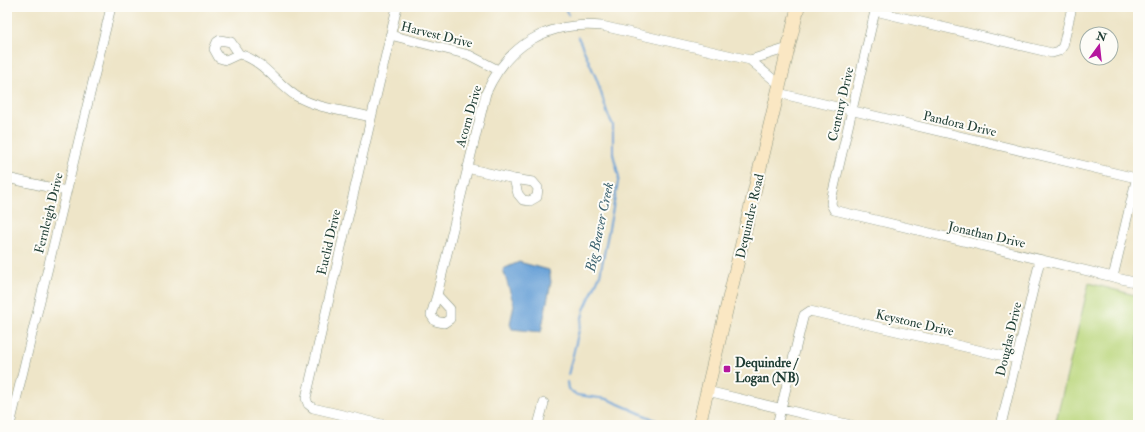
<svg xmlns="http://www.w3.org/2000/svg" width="1145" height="432" viewBox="0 0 1145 432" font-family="'IM FELL Double Pica',serif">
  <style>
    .green { fill: #bbd77e; stroke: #6d8a59 }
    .water { fill: #69a1d7; stroke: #446f86 }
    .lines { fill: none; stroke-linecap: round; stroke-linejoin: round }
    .stream { stroke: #69a1d7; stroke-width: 2 }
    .street-casing { stroke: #86917e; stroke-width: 10 }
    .secondary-casing { stroke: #86917e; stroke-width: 14 }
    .street { stroke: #fff; stroke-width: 9 }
    .secondary { stroke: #fae7c3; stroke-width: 13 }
    .poi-dot { fill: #b5179e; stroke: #fdfcf7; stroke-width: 1.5 }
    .labels { text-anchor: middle; stroke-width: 4; stroke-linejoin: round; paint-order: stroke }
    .street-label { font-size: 13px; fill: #1f3d34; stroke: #fdfcf7 }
    .poi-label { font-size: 13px; font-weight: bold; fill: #1f3d34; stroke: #fdfcf7; text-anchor: start }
    .water-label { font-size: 14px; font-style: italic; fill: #39606d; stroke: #fdfcf7 }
  </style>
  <rect width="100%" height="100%" fill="#fdfcf7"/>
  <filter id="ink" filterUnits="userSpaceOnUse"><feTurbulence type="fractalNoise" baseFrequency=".025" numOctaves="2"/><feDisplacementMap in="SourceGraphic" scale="8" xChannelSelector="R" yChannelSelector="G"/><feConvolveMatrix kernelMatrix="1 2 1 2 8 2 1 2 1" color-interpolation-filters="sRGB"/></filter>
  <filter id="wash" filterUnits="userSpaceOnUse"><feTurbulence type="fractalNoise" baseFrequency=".012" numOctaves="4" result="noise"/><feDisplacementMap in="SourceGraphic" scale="16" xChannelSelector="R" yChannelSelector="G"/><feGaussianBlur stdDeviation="0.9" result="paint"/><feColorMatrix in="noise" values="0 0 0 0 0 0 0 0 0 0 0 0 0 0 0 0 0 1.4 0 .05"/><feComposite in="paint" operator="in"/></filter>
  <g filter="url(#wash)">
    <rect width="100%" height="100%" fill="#eee5c8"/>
    <path class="green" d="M1089,283L1138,296V425H1055Z"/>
    <path class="water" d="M519,262L549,270L551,282L541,332L512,329L510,324L514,305L503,269Z"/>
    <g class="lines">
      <path class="stream" d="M565,7L568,15
        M568,375L584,310L600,275L619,177L613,154V125L608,115L597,80L578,37
        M567,382L568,389L577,395L607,399L667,425"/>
    </g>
  </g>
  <g filter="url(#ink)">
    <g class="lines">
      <g class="street-casing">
        <path id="street" d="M876,7L832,196L831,204L834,210L1138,283
          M875,11L1052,53L1059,51L1063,46L1072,7
          M390,35L469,55L498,70
          M220,40L231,42L239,54L226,60L219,58L214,49L217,42Z
          M239,54C264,61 276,83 296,96C318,109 347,111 371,117
          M750,60L788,48
          M778,93L1136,178
          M467,168L514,179
          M7,178L66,191
          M514,179L533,182L538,188L537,197L530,201L523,200L518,194Z
          M1113,277L1138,172
          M437,295L486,93C508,44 548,21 602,26L750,60L780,85
          M437,295L450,309V319L444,323L435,321L431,315Z
          M707,391L851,425
          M10,425L111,7
          M386,425L313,408L308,404L306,398L397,7
          M538,425L544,403
          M777,425L803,318L804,315L810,311L1017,359
          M1001,425L1040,260"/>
      </g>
      <g class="secondary-casing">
        <path id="secondary" d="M699,425L798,7"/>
      </g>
      <use href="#street" class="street"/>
      <use href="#secondary" class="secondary"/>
    </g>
  </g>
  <rect class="poi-dot" x="723" y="365" width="8" height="8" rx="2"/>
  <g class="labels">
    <g class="street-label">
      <text transform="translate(437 34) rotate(14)" y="5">Harvest Drive</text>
      <text transform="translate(840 104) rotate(-77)" y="5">Century Drive</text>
      <text transform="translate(468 116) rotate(-74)" y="5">Acorn Drive</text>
      <text transform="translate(960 123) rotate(13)" y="5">Pandora Drive</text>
      <text transform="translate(48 213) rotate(-76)" y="5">Fernleigh Drive</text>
      <text transform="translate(749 216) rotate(-77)" y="5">Dequindre Road</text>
      <text transform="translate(987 234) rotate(13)" y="5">Jonathan Drive</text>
      <text transform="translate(328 242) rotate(-77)" y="5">Euclid Drive</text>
      <text transform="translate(915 322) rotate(13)" y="5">Keystone Drive</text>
      <text transform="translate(1008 339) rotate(-77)" y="5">Douglas Drive</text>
    </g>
    <g class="poi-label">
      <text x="735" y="367">Dequindre /<tspan x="735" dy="15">Logan (NB)</tspan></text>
    </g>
    <g class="water-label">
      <text transform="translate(599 227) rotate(-78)" y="5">Big Beaver Creek</text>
    </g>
  </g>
  <rect width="1145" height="432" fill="none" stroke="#fdfcf7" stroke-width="24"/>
  <g transform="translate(1099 46) rotate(15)"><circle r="19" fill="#fdfcf7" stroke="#a4b0a9"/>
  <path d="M0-3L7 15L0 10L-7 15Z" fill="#b5179e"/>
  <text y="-6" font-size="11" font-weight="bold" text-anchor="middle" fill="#1f3d34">N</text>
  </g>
</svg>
